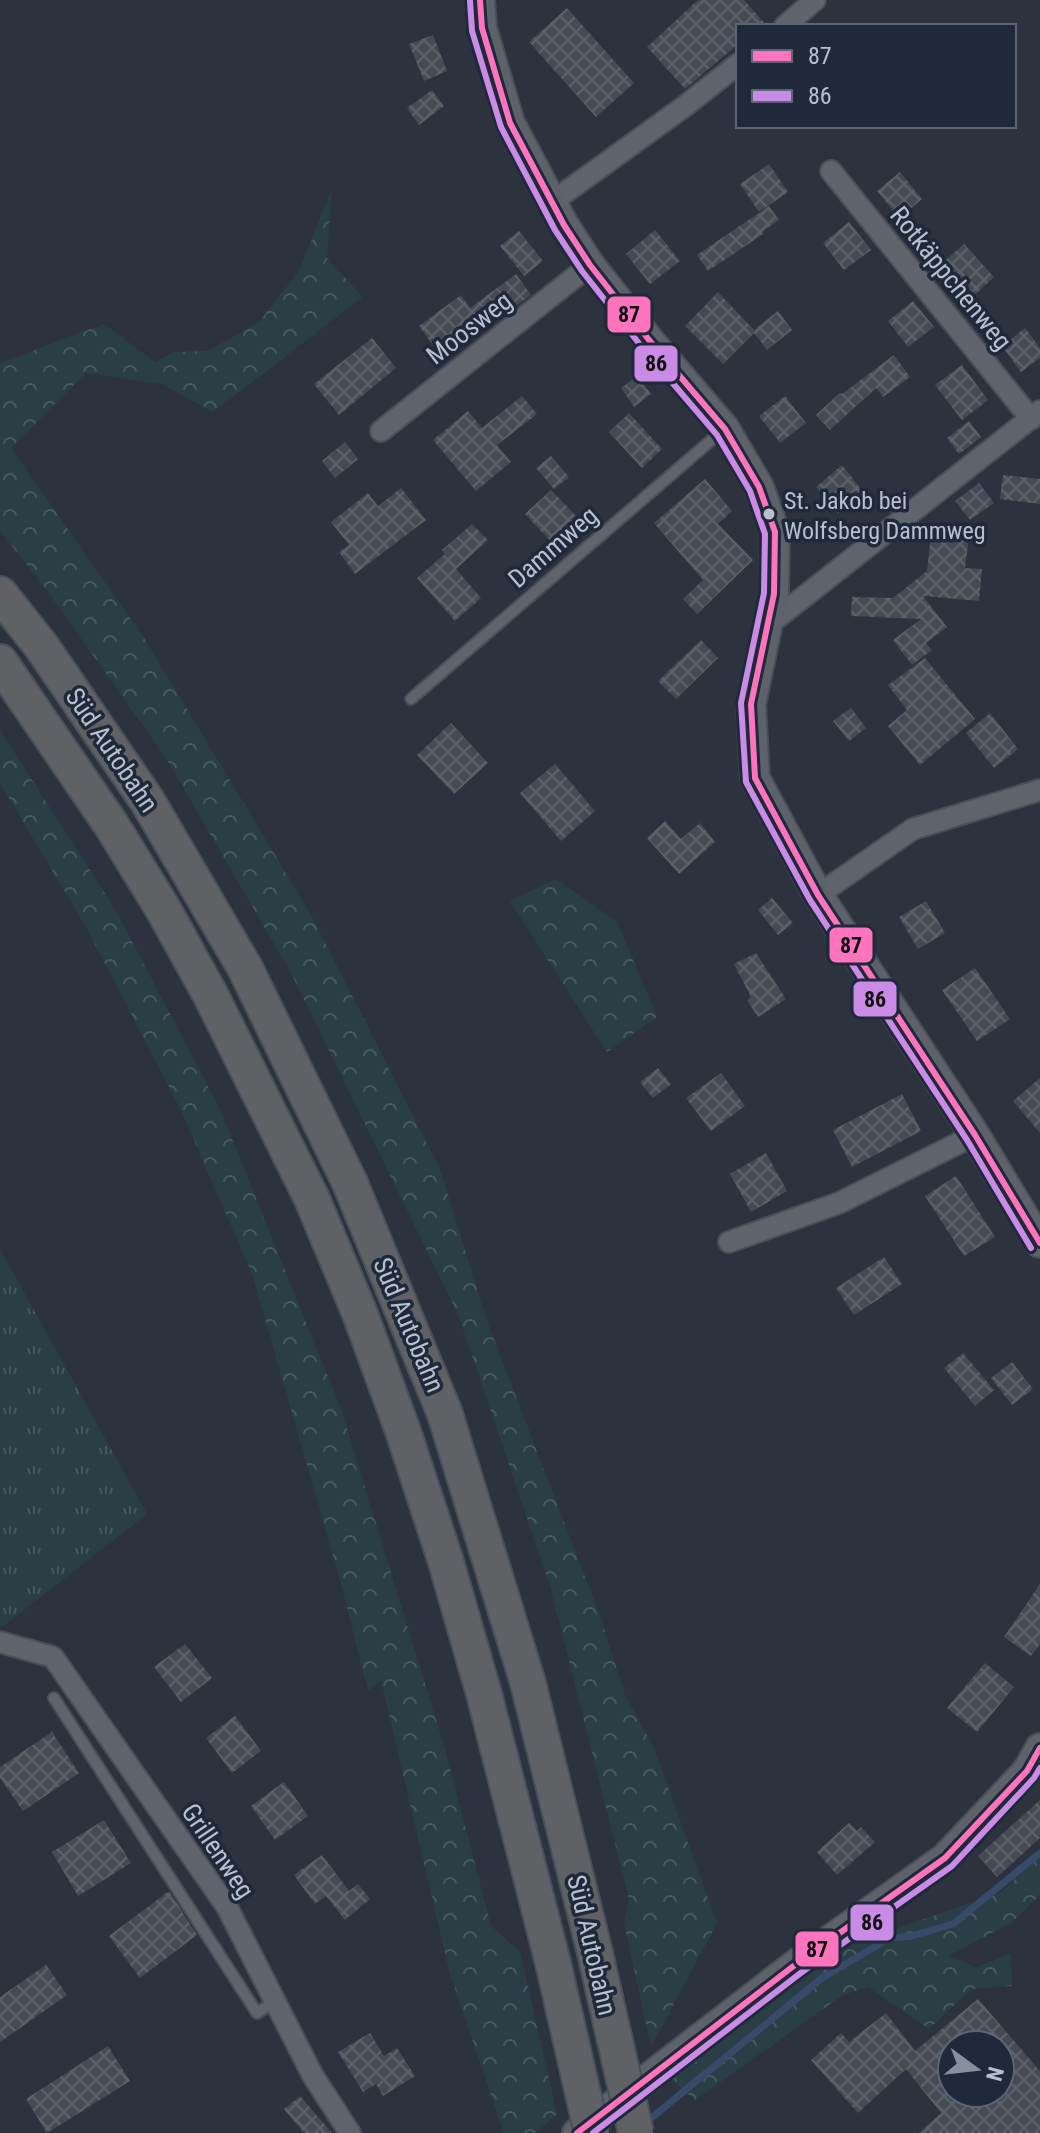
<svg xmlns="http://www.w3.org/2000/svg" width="1040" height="2133" viewBox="0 0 1040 2133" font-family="'Roboto Condensed',sans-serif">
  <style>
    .grass { fill: url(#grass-tufts) }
    .forest { fill: url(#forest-crowns) }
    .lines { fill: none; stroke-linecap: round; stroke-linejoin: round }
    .stream { stroke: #384a69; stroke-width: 7 }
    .building { fill: url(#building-cross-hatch); fill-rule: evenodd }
    .lane-casing { stroke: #4a4e56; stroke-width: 14 }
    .street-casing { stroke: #4a4e56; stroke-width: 24 }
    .secondary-casing { stroke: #4a4e56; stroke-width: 32 }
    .highway-casing { stroke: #4a5059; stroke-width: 38 }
    .lane { stroke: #5e636c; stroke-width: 10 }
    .street { stroke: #5e636c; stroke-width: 20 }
    .secondary { stroke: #5c616a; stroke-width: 28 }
    .highway { stroke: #5f6165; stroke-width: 34 }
    .highway-bridge-casing { stroke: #4a5059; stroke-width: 38; stroke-linecap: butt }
    .highway-bridge { stroke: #5f6165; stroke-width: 34 }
    .bus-1-casing { stroke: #1f293a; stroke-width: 12 }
    .bus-2-casing { stroke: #1f293a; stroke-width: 12 }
    .bus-1 { stroke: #fc73be; stroke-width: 6 }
    .bus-2 { stroke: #ca8be6; stroke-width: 6 }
    .bus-dot { fill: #b8c0ce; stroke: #1f293a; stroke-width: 3 }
    .labels { text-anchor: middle; stroke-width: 7; stroke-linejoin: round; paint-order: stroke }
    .bus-label { font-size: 24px; fill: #b8c0ce; stroke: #1f293a; text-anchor: start }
    .street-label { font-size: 26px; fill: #b8c0ce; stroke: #1f293a }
    .line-badge { stroke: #1f293a; stroke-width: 3 }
    .pale-badge-label { font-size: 22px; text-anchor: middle; font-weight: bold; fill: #111 }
  </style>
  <defs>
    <pattern id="grass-tufts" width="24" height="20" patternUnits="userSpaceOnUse" patternTransform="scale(2)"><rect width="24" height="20" fill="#293f45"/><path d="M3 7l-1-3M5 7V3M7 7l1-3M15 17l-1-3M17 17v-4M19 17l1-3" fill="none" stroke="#46595f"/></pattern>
    <pattern id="forest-crowns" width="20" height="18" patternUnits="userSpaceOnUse" patternTransform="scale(2)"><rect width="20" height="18" fill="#293f45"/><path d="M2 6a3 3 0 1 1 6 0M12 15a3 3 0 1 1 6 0" fill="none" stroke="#46595f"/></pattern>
    <pattern id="building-cross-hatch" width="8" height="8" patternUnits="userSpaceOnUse" patternTransform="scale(2)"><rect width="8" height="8" fill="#454a53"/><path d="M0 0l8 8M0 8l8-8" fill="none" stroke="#5e626b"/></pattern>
  </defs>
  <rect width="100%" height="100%" fill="#2d333e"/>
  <path class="grass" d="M0,1249L147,1514L2,1627L0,1626Z"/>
  <path class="forest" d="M332,189L327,258L363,297L213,412L162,384L86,373L11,448L144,638L310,913L440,1169L487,1321L600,1616L625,1695L654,1748L717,1923L651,2047L624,1923L629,1899L550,1586L458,1314L291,973L166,758L48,592L0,531V363L104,324L155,362L174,352L208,351L259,322L299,271Z
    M0,730L115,909L220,1109L341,1409L445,1749L491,1926L520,1952L557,2114L535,2133H504L450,1974L381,1680L368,1691L341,1583L252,1274L181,1110L86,927L0,783Z
    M556,879L617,922L657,1017L607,1052L510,901Z
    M1040,1853V1895L1011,1923L948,1956L976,1967L1011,1954L1012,1986L971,1989L929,2029L868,1987L843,1995L695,2100L666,2075L852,1944L1002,1892Z"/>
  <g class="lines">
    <path class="stream" d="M644,2124L822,1978L890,1938L912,1936L953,1924L1040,1853"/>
  </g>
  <path class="building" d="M698,0H744L767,26H738V44L685,89L647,47Z
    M567,8L634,83L596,117L529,42Z
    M433,35L447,71L424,81L409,44Z
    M432,90L444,106L419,125L407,108Z
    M769,164L788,192L759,212L740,184Z
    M900,172L922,199L899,218L877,191Z
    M769,206L779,220L762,232L763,234L708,271L697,255Z
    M849,222L871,250L844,270L823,243Z
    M655,230L680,261L650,284L626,254Z
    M519,231L543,261L524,276L500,246Z
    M964,244L994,277L965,304L934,270Z
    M516,274L531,295L505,314L502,310L440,355L419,326L461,295L470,308Z
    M718,292L754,330L778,311L792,330L767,350L754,333L723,364L685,326Z
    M913,301L934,327L908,347L888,321Z
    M1025,328L1040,348V358L1021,372L1002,346Z
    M372,338L396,368L339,415L314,384Z
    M894,355L910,377L883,397L876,388L830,430L816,415L840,393L842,394Z
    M962,365L988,400L962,420L935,385Z
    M637,376L651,394L634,407L621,388Z
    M522,396L537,414L497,445L511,462L476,491L433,440L468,411L482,428Z
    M785,396L806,423L780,443L759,416Z
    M629,413L662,449L642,468L609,432Z
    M969,421L981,437L959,454L947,438Z
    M345,442L358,459L335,478L322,461Z
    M551,456L569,477L554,489L536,468Z
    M842,465L864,493L838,514L816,487Z
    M1003,475L1040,479V504L1000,499Z
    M705,479L732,511L718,524L753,560L697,614L683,599L703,580L654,523Z
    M979,483L994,503L970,520L955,501Z
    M401,488L426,520L355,574L339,552L349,545L331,522L368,493L378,506Z
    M551,490L578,518L552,543L525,514Z
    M472,524L488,540L456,569L481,598L455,621L417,578L445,554L442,550Z
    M932,525L970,530L965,568L982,569L979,601L923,596L947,627L926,643L932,650L912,665L893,640L921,619L851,616L852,597L893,598L927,571Z
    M701,640L718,658L676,699L658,681Z
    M925,658L975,719L920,765L888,726L907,710L888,685Z
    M851,708L866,728L849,741L833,721Z
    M990,713L1018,749L994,768L966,733Z
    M451,723L488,763L454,794L417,755Z
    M555,764L595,811L561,841L520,793Z
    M665,821L681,839L700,823L715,842L679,874L647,838Z
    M772,898L793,923L778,935L758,910Z
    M926,901L945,933L918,949L899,917Z
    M756,953L786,999L758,1017L747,1000L751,997L734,964Z
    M975,968L1010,1019L977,1041L942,990Z
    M658,1068L671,1084L653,1098L640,1082Z
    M721,1073L745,1106L711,1131L686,1098Z
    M1040,1078V1133L1013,1101Z
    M902,1094L921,1131L852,1167L833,1130Z
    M766,1153L787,1191L751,1212L730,1174Z
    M956,1176L995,1237L964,1256L925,1196Z
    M884,1257L902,1284L854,1315L836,1288Z
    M963,1353L994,1390L975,1406L944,1368Z
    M1012,1362L1033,1389L1012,1405L991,1378Z
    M1040,1584V1644L1031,1656L1004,1637Z
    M185,1644L212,1678L181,1702L154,1667Z
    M985,1663L1014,1687L977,1732L947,1708Z
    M235,1716L261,1751L232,1773L206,1738Z
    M52,1732L79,1773L23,1811L0,1778V1767Z
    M284,1782L308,1816L275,1840L251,1806Z
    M1040,1800V1838L997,1877L978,1856Z
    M104,1820L131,1863L78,1896L52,1852Z
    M849,1823L857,1831L861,1827L875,1842L837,1875L817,1852Z
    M322,1855L349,1891L358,1884L370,1899L345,1920L326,1896L315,1904L294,1875Z
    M169,1891L197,1935L140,1978L109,1936Z
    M46,1965L67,1995L0,2042V1997Z
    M978,1999L1040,2071V2133H919L941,2113L906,2069L858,2113L811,2060L841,2033L849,2042L886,2013L915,2051ZM952,2045H1000V2093H952Z
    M370,2033L384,2056L397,2048L415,2076L383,2096L376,2084L363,2092L338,2052Z
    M108,2046L130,2081L47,2133L26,2099Z
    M300,2096L332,2133H304L284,2109Z"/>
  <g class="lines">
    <g class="lane-casing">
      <path id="lane" d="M411,699L723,430
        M54,1698L257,2013L276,2001"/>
    </g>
    <g class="street-casing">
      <path id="street" d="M785,26L815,0
        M831,171L1031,419
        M552,202L685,106L738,64
        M381,431L590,265
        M768,625L1040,411
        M818,895L913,829L1040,790
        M729,1242L839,1203L975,1135
        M0,1642L53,1657L227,1907L313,2076L350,2133"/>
    </g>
    <g class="secondary-casing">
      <path id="secondary" d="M480,0L482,28L510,123L564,225L590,265L649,340L725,429L759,487L775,532L774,594L751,704L755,778L818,895L975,1135L1040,1243
        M577,2133L796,1964L945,1858L1027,1771L1040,1748"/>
    </g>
    <g class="highway-casing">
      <path id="highway" d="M0,594L42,647L148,802L245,968L350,1183L445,1414L528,1683L595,1953
        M0,662L112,826L163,909L210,994L312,1199L360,1314L403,1431L446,1562L484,1694L553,1963"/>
    </g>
    <use href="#lane" class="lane"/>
    <use href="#street" class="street"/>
    <use href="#secondary" class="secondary"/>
    <use href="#highway" class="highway"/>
    <g class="highway-bridge-casing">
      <path id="highway-bridge" d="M595,1953L636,2133
        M553,1963L592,2133"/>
    </g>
    <use href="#highway-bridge" class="highway-bridge"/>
    <g class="bus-1-casing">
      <path id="bus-1" d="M480,0L482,28L510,123L564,225L590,265L649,340L725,429L759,487L775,532L774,594L751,704L755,778L818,895L975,1135L1040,1243
        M577,2133L796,1964L945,1858L1027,1771L1040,1748"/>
    </g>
    <g class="bus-2-casing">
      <path id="bus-2" d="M470,1L472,31L501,127L555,230L582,271L641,346L717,435L750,491L765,534L764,593L741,703L746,782L810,900L967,1140L1031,1248
        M593,2133L802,1972L952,1866L1034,1778L1040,1768"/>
    </g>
    <use href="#bus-1" class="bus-1"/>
    <use href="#bus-2" class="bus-2"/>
  </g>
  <circle class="bus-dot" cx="769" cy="514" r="7"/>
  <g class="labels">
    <g class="bus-label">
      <text x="784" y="509">St. Jakob bei<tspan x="784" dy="30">Wolfsberg Dammweg</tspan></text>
    </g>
    <g class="street-label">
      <text transform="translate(951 278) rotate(51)" y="9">Rotkäppchenweg</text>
      <text transform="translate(469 328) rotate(-38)" y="9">Moosweg</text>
      <text transform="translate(553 547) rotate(-41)" y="9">Dammweg</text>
      <text transform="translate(112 750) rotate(56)" y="9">Süd Autobahn</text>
      <text transform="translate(409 1325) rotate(67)" y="9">Süd Autobahn</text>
      <text transform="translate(218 1851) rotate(56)" y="9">Grillenweg</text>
      <text transform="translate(592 1945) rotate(77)" y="9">Süd Autobahn</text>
    </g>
  </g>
  <g class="line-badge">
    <rect x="606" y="295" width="46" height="39" rx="8" fill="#fc73be"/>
    <rect x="633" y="344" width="46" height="39" rx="8" fill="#ca8be6"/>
    <rect x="828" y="926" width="46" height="38" rx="8" fill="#fc73be"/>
    <rect x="852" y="980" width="46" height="38" rx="8" fill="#ca8be6"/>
    <rect x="849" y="1903" width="46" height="39" rx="8" fill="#ca8be6"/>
    <rect x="794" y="1930" width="46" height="38" rx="8" fill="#fc73be"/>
  </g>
  <g class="pale-badge-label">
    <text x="629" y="322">87</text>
    <text x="656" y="371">86</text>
    <text x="851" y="953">87</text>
    <text x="875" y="1007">86</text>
    <text x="872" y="1930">86</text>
    <text x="817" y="1957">87</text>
  </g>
  <rect x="736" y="24" width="280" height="104" fill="#1f293a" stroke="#5c6575" stroke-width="2"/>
  <rect x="752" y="50" width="40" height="12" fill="#fc73be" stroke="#5c6575" stroke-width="2"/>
  <text x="808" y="64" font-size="24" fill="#b8c0ce">87</text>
  <rect x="752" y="90" width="40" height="12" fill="#ca8be6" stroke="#5c6575" stroke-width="2"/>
  <text x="808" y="104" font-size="24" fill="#b8c0ce">86</text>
  <g transform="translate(976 2069) rotate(105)"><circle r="38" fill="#1f293a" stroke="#5c6575" stroke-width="2"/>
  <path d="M0-6L14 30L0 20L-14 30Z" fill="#878f9c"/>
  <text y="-12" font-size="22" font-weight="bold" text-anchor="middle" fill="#b8c0ce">N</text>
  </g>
</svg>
